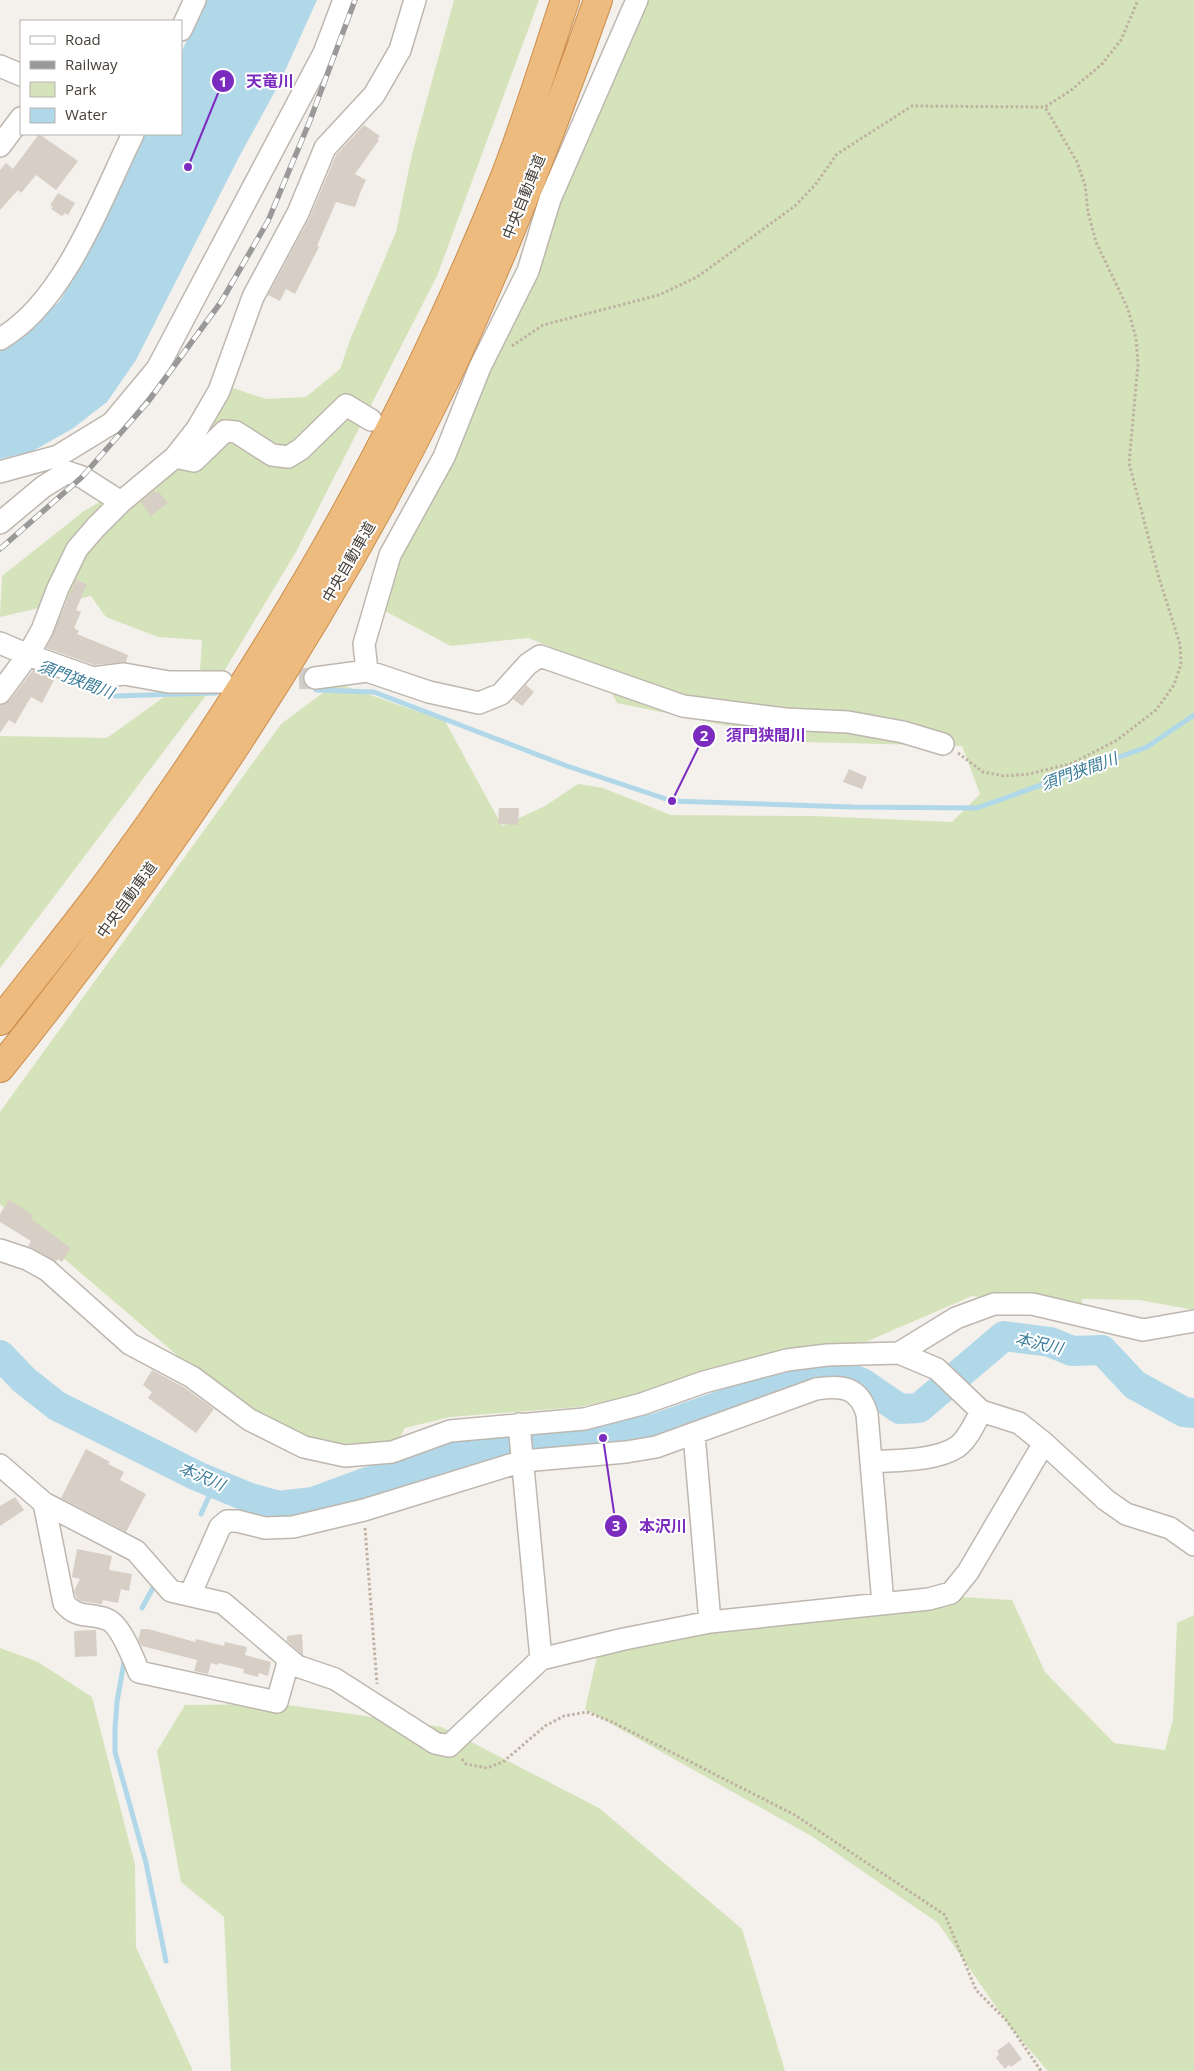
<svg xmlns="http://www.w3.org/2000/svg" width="1194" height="2071" viewBox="0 0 1194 2071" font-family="'Open Sans','Noto Sans JP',sans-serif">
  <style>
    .green { fill: #d5e3ba }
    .water { fill: #b0d8e9 }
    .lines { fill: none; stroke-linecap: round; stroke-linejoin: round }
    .stream { stroke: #b0d8e9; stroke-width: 5 }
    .river { stroke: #b0d8e9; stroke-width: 30 }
    .building { fill: #d7cec5 }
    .minor-tunnel { stroke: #d1cdc8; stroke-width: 21; stroke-dasharray: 21 11; stroke-linecap: butt }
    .minor-casing { stroke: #beb7af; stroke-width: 24 }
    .highway-casing { stroke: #cb8e4e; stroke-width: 30 }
    .path { stroke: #bfb1a2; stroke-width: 3; stroke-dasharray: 2.5 2.5; stroke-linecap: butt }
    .minor { stroke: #fff; stroke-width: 21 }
    .highway { stroke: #edbb7e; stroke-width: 28 }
    .rail-casing { stroke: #999; stroke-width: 5.5 }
    .rail { stroke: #fff; stroke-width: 4; stroke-dasharray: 11; stroke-linecap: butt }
    .labels { text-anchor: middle; stroke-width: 4; stroke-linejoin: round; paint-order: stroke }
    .street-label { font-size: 15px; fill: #47413a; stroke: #fff }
    .water-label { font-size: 16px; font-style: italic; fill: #3a7c98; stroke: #fff }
    .leader { fill: none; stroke: #7b2cbf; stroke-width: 2 }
    .callout-dot { fill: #7b2cbf; stroke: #fff; stroke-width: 2 }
    .mark-label { font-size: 15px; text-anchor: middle; font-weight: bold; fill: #fff }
    .callout-label { font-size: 16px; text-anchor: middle; font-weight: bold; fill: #7b2cbf; stroke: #fff; stroke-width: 4; stroke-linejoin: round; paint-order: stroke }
  </style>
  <rect width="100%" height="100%" fill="#f4f0ec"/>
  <path class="green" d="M454,0H539L437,276L296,552L223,673L0,968V736L107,738L200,671L202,640L158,637L106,617L91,596L0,617L2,576L84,511L151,473L218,383L266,399L306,397L340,369L352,335L396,232L412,154Z
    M632,0H1194V1310L1139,1300L1082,1299V1312L972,1296L861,1344L816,1357L579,1407L450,1417L405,1428L390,1454L344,1459L254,1421L0,1204V1112L281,724L336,683L445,721L502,826L545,806L578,784L603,788L671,815L815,816L952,822L980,794L962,746L806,742L617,703L597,665L528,638L451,646L383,610L391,564L524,276Z
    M943,1596L1012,1600L1045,1672L1114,1743L1165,1750L1173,1719L1177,1623L1194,1615V2071H1048L1010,2027L938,1923L813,1837L585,1709L598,1652L687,1627Z
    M0,1648L38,1662L92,1697L135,1865L136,1947L193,2071H0Z
    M281,1704L442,1727L599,1808L742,1929L785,2071H231L224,1917L181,1882L157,1751L185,1705Z"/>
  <path class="water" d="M205,0H317L279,84L239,157L136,360L107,402L72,429L31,452L0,459V349L20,335L59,302L87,255L145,134H181V53Z"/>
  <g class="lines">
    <path class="stream" d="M88,686L115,696L216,693
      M316,690L374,692L567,766L672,801L852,807L977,808L1147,747L1194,715
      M201,1514L215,1483
      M142,1608L154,1586
      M124,1662L117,1702L115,1729V1752L146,1863L166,1961"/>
    <path class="river" d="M0,1355L24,1380L57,1406L197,1476L250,1498L279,1506L313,1502L367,1482L412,1471L480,1447L508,1442L603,1438L657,1428L811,1374H839L862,1383L900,1409L919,1408L1004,1336L1050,1342L1072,1351L1102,1350L1135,1385L1184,1412L1194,1413"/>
  </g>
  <path class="building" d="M364,125L380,136L377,139L379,140L355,174L366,180L360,193L355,207L336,202L317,246L319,247L295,294L286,289L280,301L268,295L309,219L336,155Z
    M39,134L78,161L56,190L36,175L21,193L18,190L0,210V170L6,163L13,169Z
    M58,193L75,203L68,215L65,213L62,216L51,209L53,207L50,205Z
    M154,491L156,493L158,491L168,503L151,516L141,502Z
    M76,580L87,584L76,610L81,612L74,628L79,631L77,634L128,655L126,662L94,665L46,648Z
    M33,670L55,678L42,703L31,697L15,724L9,720L0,733V705L10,700Z
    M526,685L534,692L522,706L513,699Z
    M849,769L867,777L862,789L843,782Z
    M499,808H519L518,825L498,824Z
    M9,1200L33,1215L31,1219L71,1248L62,1262L58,1259L56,1262L28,1246L31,1241L0,1222V1214Z
    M152,1370L185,1388L214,1409L196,1433L148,1398L152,1392L143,1385Z
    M86,1449L110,1462L108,1464L124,1472L120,1480L146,1494L126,1532L61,1498Z
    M15,1497L24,1510L0,1526V1506Z
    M77,1549L112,1556L109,1570L132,1574L129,1591L121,1589L118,1603L103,1600L102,1604H100L80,1601L76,1597L74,1591L80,1579L72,1577Z
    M141,1629H148L195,1642L196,1639L224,1646L225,1642L247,1647L245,1655L271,1662L268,1676L259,1673L258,1677L243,1673L244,1669L218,1663L217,1665L211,1663L208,1674L194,1671L197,1660L142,1646L138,1640Z
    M96,1630L97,1656L75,1657L74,1631Z
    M302,1634L303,1655L287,1641V1636Z
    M1009,2042L1022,2059L1011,2067L1009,2065L1005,2069L996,2058L999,2054L997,2051Z"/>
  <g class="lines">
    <path class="minor-tunnel" d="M267,680L315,678"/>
    <g class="minor-casing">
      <path id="minor" d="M181,30L195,0
        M0,66L21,75
        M0,146L21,118
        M0,339C65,302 101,199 133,134
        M175,457L194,461L225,431L236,432L272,455L288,457L301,449L346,405L371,420
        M0,472L58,456L112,423L157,369L324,53L344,0
        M0,523L43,487L67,472L82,477L121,502
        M0,643L28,655L93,678L124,674L169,682H222
        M367,671L364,644L390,555L444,457L480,367L528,271L550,199L637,0
        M315,678L367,671L429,692L479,703L501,694L528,664L540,656L683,706L785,719L848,722L903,732L943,744
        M0,693L28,655L42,630L58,588L77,549L96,527L121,502L175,457L197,429L219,391L253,297L298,213L325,148L374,95L400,50L415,0
        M0,1250L27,1259L47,1270L130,1344L192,1377L250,1420L304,1447L345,1456L392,1452L450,1431L584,1419L642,1404L704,1382L787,1360L827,1355L899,1353L937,1369L981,1411L1019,1423L1044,1443L1106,1500L1126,1514L1170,1528L1194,1545
        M899,1353L956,1318L994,1304H1032L1143,1330L1194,1321
        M519,1424L541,1659
        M694,1434L710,1622
        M872,1462C897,1460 936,1461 957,1447C968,1439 975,1423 981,1411
        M0,1465L44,1503L136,1551L171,1591L223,1603L297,1666L335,1679L435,1743L449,1746L541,1659L624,1639L710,1622L929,1599L951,1593L968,1572L1044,1443
        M44,1503L64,1603C79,1620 87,1612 106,1619C120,1623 133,1658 139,1672L277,1702L289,1659
        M190,1595L220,1527L227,1521H237L265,1528L293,1527L364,1510L523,1461L626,1452L656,1447L816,1389C842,1385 859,1387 867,1414L883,1604"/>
    </g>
    <g class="highway-casing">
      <path id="highway" d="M0,1021C37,973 76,926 112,877C169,799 223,719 273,637C363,492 440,337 504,179C527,120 545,60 565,0
        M0,1068C171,856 323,628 443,384C464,342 482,298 501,254C536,170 568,86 598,0"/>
    </g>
    <path class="path" d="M512,346L543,325L659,295L697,277L795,206L815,185L837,154L912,106L1045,107L1070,91L1102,64L1121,40L1138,0
      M958,753L983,772L1004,776L1029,774L1073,763L1117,740L1156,710L1174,685L1181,664L1180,644L1159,578L1129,463L1138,364L1136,338L1128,309L1096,242L1088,212L1085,185L1077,162L1045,107
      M365,1528L377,1684
      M462,1759L466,1764L487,1768L503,1762L545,1726L564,1716L587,1712L612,1722L795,1815L945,1915L976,1990L1007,2021L1041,2071"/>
    <use href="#minor" class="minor"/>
    <use href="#highway" class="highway"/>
    <g class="rail-casing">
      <path id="rail" d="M0,549L82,477L147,403L221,302L268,221L309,123L355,0"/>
    </g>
    <use href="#rail" class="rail"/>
  </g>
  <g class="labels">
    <g class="street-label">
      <text transform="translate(524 197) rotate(-68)" y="5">中央自動車道</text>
      <text transform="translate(349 562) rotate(-60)" y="5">中央自動車道</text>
      <text transform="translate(127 900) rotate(-54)" y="5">中央自動車道</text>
    </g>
    <g class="water-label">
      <text transform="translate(76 679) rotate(21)" y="6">須門狭間川</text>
      <text transform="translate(1079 771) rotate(-20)" y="6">須門狭間川</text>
      <text transform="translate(1039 1343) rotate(13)" y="6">本沢川</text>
      <text transform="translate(202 1476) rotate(23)" y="6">本沢川</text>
    </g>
  </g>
  <path class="leader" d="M188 167L223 81M672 801L704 736M603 1438L616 1526"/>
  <g class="callout-dot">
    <circle cx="188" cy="167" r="5"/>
    <circle cx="672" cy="801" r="5"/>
    <circle cx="603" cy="1438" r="5"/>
    <circle cx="223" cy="81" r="12"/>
    <circle cx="704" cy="736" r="12"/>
    <circle cx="616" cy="1526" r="12"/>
  </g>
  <g class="mark-label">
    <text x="223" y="87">1</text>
    <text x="704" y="741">2</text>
    <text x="616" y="1531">3</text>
  </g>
  <g class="callout-label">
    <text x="270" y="87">天竜川</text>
    <text x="766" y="741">須門狭間川</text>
    <text x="663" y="1532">本沢川</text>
  </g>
  <rect x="20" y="20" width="162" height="115" fill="#ffffff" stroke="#b5b3b0"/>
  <rect x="30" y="36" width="25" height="8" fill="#ffffff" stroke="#b5b3b0"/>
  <text x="65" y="45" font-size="15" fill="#47413a">Road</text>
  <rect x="30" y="61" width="25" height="8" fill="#999999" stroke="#b5b3b0"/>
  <text x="65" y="70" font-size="15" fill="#47413a">Railway</text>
  <rect x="30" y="82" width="25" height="15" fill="#d5e3ba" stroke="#b5b3b0"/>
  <text x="65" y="95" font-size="15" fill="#47413a">Park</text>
  <rect x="30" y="108" width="25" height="15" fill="#b0d8e9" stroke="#b5b3b0"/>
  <text x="65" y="120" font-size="15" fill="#47413a">Water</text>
</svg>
